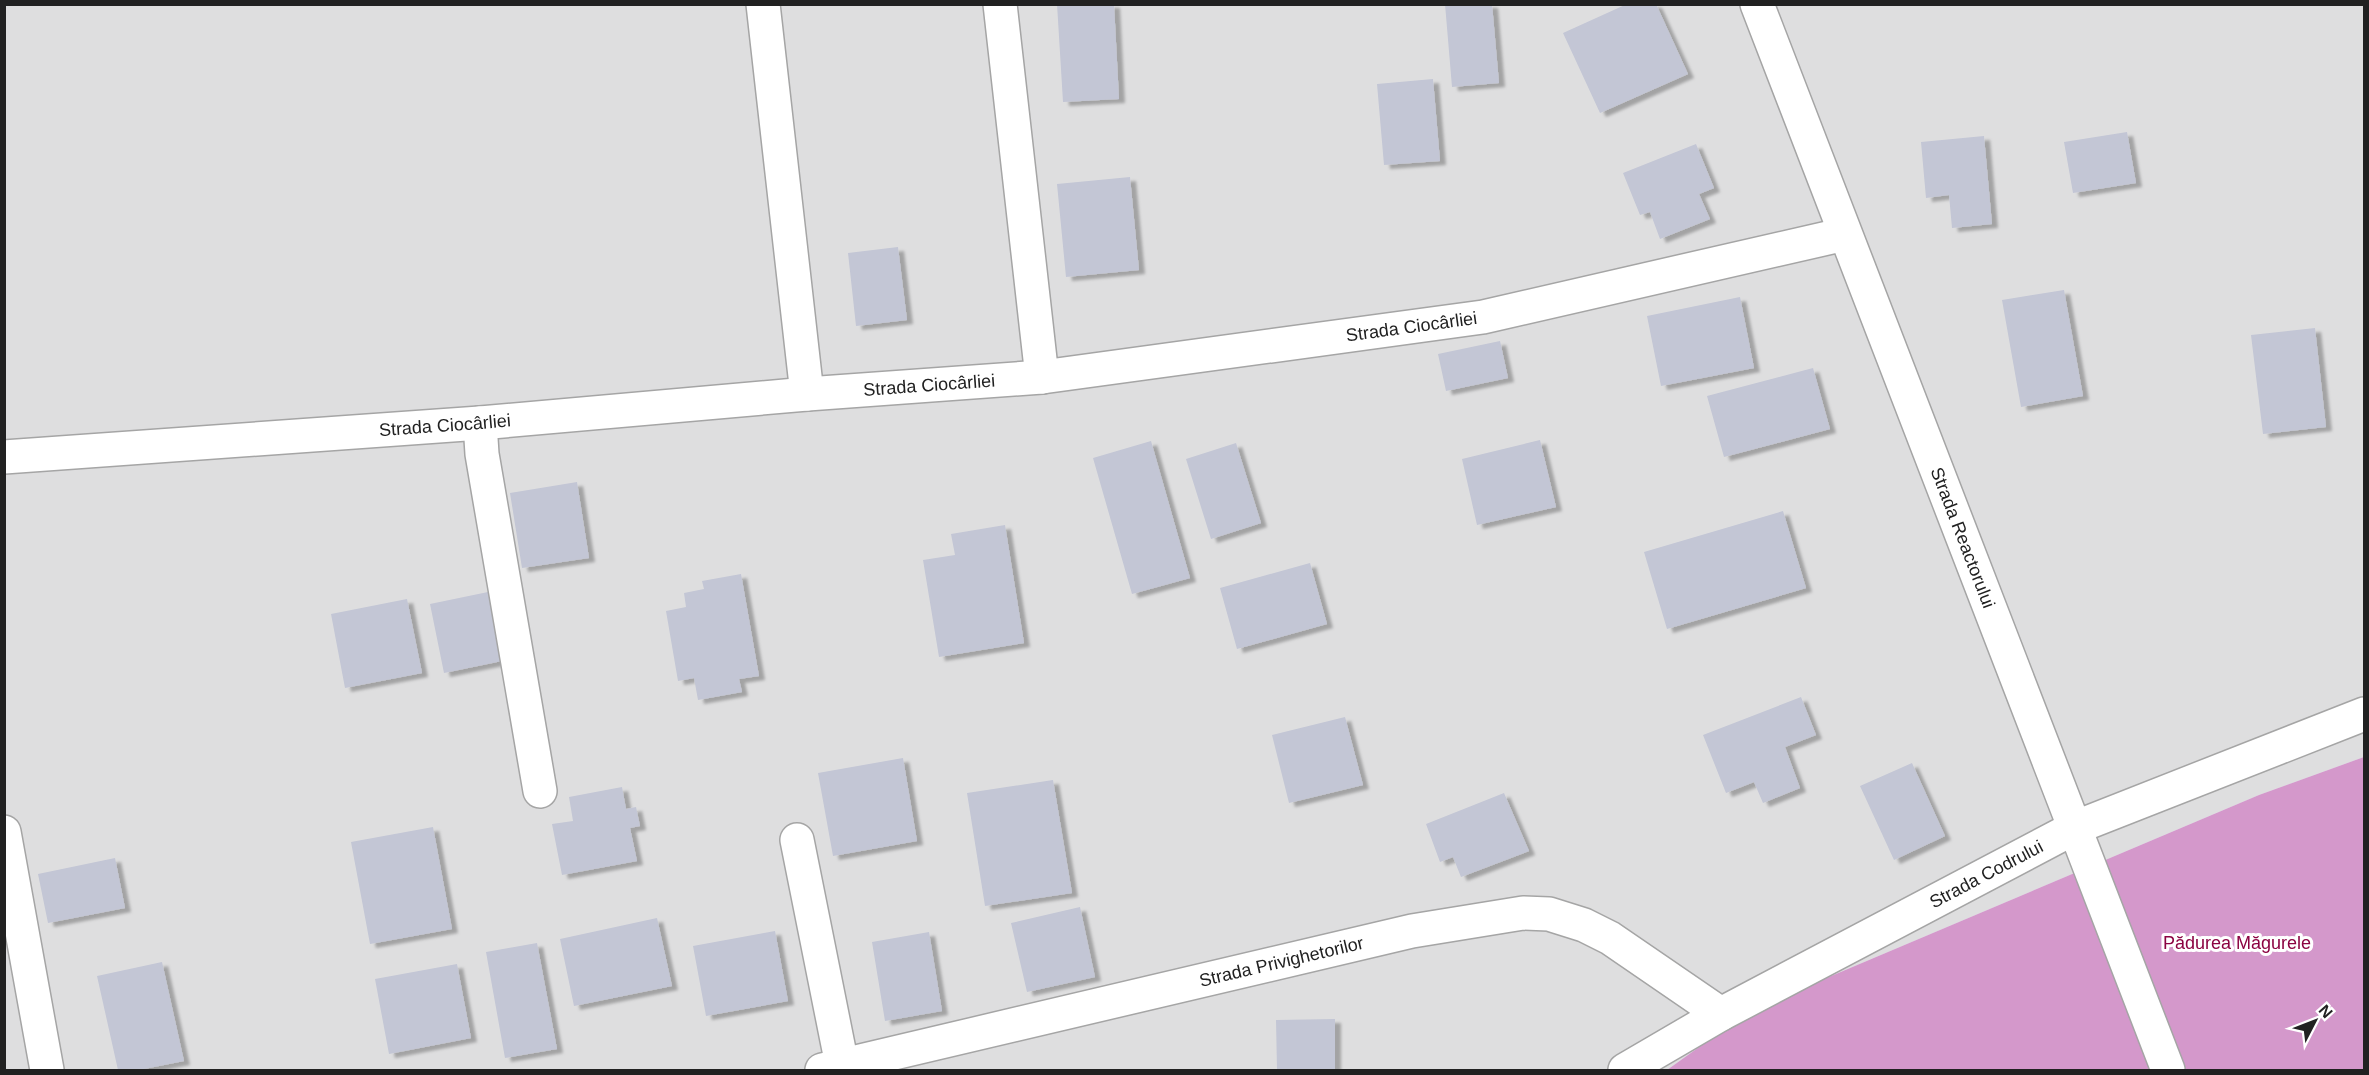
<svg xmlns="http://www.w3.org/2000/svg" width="2369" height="1075" viewBox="0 0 2369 1075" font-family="Arial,sans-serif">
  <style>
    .residential { fill: #dededf }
    .forest { fill: #d498cb }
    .building { fill: #c3c6d5; filter: url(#shadow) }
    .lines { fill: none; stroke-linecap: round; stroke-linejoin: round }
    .street-casing { stroke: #a5a5a5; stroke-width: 36 }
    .street { stroke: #fff; stroke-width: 33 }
    .labels { text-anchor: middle; stroke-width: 6; stroke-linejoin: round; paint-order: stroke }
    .street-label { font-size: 18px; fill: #212121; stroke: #fff }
    .park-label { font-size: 18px; fill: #8b0342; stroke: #fff }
  </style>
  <defs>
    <filter id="shadow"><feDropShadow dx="6" dy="4" stdDeviation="1.5" flood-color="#0004"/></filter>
  </defs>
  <rect width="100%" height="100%" fill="#e8e7f2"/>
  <path class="residential" d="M5,5H2364V757L2259,795L1751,1010L1667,1070H5Z"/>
  <path class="forest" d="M2364,757V1070H1667L1751,1010L2259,795Z"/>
  <path class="building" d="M1057,4H1114L1119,99L1063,102Z
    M1445,4H1492L1499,83L1452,87Z
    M1627,4H1656L1688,74L1600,113L1563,33Z
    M1433,79L1440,161L1384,165L1377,84Z
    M2127,132L2136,183L2073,193L2064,142Z
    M1984,136L1992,224L1952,228L1949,195L1926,198L1921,142Z
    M1696,144L1714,188L1699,194L1710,219L1660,239L1650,212L1640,215L1623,173Z
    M1130,177L1139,270L1066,277L1057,184Z
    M898,247L907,320L856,326L848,253Z
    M2064,290L2083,396L2021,407L2002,300Z
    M1740,297L1754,368L1661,386L1647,316Z
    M2315,328L2326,427L2263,434L2251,335Z
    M1500,341L1508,378L1446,391L1438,354Z
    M1813,368L1830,429L1724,457L1707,396Z
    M1540,440L1556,507L1477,525L1462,459Z
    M1151,441L1190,578L1132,594L1093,458Z
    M1236,443L1261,523L1211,539L1186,459Z
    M577,482L589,558L522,568L510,493Z
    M1783,511L1806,588L1667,629L1644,552Z
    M1005,525L1024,643L939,657L923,560L955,555L951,534Z
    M1310,563L1327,624L1237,649L1220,588Z
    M741,574L759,676L739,679L742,692L698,700L694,678L678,681L666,611L686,607L684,593L704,589L702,581Z
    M488,592L502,661L444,673L430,604Z
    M407,599L422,673L345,688L331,614Z
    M1801,697L1816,735L1785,747L1800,788L1763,803L1754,782L1726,793L1703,735Z
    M1345,717L1363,785L1289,803L1272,735Z
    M903,758L917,841L833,856L818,773Z
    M1912,763L1945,836L1894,860L1860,786Z
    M1053,780L1072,893L985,906L967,793Z
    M622,787L626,809L636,807L640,826L630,828L637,861L562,875L552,824L573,821L569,797Z
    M1504,793L1529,851L1461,877L1453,857L1440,862L1426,824Z
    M433,827L452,929L370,944L351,842Z
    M115,858L125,908L48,923L38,874Z
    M1080,907L1095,977L1027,992L1011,923Z
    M657,918L672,986L574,1006L560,939Z
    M775,931L788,1001L706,1016L693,946Z
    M929,932L942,1011L885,1021L872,942Z
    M537,943L557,1049L505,1058L486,952Z
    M162,962L184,1061L139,1070H118L97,976Z
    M457,964L471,1038L389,1054L375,979Z
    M1335,1019V1070H1277L1276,1020Z"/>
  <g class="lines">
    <g class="street-casing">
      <g id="street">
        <path d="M763,4L807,394"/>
        <path d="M1000,4L1042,377"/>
        <path id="s1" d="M1757,4L2168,1070"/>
        <path d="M480,423L482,454L540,791"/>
        <path id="s2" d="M4,457L480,423L807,394L1042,377L1483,317L1845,234"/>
        <path d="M4,832L47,1070"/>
        <path d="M797,840L842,1065"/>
        <path id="s3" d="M822,1070L1412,931L1523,913L1549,914L1584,925L1610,938L1721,1014"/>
        <path id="s4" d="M1625,1070L1721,1014L2074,828L2364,714"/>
      </g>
    </g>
    <use href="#street" class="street"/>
  </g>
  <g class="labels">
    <g class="street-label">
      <text dy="6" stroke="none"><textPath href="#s2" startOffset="1414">Strada Ciocârliei</textPath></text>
      <text dy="6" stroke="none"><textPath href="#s2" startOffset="928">Strada Ciocârliei</textPath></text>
      <text dy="6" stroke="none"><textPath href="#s2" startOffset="442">Strada Ciocârliei</textPath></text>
      <text dy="6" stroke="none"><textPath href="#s1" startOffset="572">Strada Reactorului</textPath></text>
      <text dy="6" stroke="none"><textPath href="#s4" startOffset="411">Strada Codrului</textPath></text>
      <text dy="6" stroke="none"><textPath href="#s3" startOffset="472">Strada Privighetorilor</textPath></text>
    </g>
    <g class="park-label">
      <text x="2237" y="949">Pădurea Măgurele</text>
    </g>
  </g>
  <rect width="2369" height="1075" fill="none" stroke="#212121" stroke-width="12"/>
  <g transform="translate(2315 1021) rotate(48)" stroke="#ffffff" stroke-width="4.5" paint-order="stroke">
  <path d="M0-4.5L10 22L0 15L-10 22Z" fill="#212121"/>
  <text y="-9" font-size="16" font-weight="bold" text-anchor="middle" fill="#212121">N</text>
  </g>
</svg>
